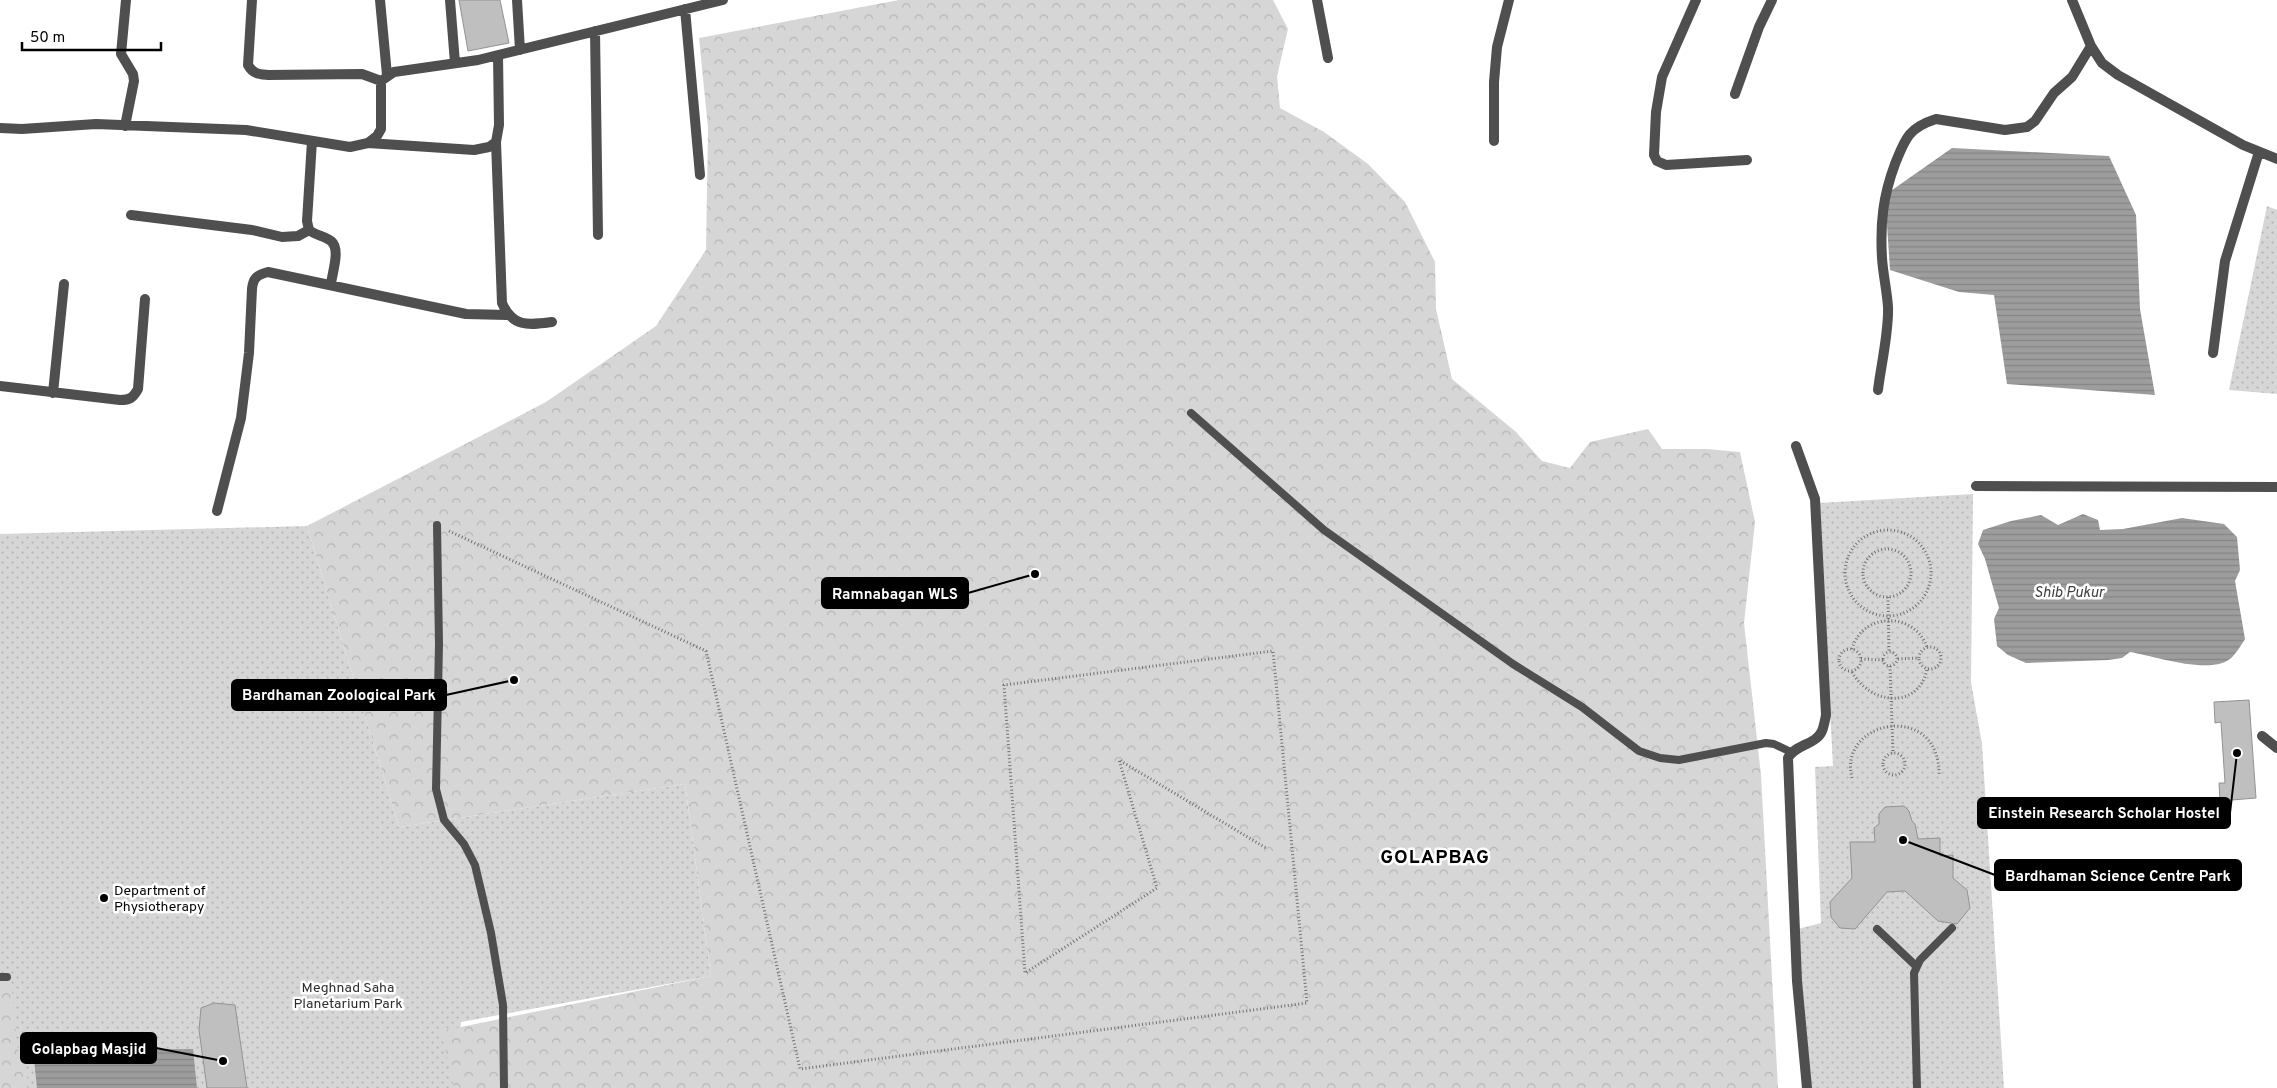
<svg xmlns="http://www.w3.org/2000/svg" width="2277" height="1088" viewBox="0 0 2277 1088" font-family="Overpass,sans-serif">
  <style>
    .grass { fill: url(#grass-dots) }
    .forest { fill: url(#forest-crowns) }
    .water { fill: url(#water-rules) }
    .building { fill: #bfbfbf; stroke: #939393 }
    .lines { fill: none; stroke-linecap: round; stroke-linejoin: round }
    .path { stroke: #717171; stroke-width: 3; stroke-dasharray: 1 2.5; stroke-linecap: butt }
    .lane { stroke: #4f4f4f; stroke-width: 8 }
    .street { stroke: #4f4f4f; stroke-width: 10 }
    .poi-dot { fill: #000; stroke: #fff; stroke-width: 2 }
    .labels { text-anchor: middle; stroke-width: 5; stroke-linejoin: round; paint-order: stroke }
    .poi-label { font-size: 14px; fill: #000; stroke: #fff; text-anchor: start }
    .park-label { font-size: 14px; fill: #2d2d2d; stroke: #fff }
    .water-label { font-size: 15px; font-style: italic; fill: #3e3e3e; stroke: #fff }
    .district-label { font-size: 19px; font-weight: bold; letter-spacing: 1px; fill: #000; stroke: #fff }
    .leader { fill: none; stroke: #000; stroke-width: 2 }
    .callout-dot { fill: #000; stroke: #fff; stroke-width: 2 }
    .callout { fill: #000; stroke: #000; stroke-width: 2 }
    .callout-label { font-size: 15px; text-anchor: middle; font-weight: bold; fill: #fff }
  </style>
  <defs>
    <pattern id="grass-dots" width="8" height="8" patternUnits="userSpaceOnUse" patternTransform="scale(1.25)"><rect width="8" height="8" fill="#d6d6d6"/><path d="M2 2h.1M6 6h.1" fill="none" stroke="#b6b6b6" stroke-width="1.8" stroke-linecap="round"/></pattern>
    <pattern id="forest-crowns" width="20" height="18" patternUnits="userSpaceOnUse" patternTransform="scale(1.25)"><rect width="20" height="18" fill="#d6d6d6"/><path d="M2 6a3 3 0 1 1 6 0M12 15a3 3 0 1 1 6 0" fill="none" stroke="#b6b6b6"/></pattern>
    <pattern id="water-rules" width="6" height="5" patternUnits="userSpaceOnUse" patternTransform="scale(1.25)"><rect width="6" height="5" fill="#9d9d9d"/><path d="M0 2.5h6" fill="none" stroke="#858585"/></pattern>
  </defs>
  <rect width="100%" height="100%" fill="#fff"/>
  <path class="grass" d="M2267,206L2277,210V394L2229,390Z
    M1973,494L1971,682L1982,744L2004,1088H1808L1798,929L1821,923L1815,767L1833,766L1819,503Z
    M307,526L399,827L685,784L711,976L461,1022L455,1088H0V534Z"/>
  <path class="forest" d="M899,0H1273L1288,29L1277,76L1280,108L1324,132L1368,164L1405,202L1435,262L1436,309L1452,379L1516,432L1542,461L1570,468L1590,442L1648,429L1662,449H1707L1740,452L1755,522L1744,623L1761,775L1778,1088H454L441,1031L711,976L685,784L399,827L307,526L546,402L656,326L706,250L708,128L699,38Z
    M11,977L17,1046L27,1070L28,1088H0V980Z"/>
  <path class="water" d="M1952,148L2109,156L2136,215L2140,309L2155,395L2007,384L1994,295L1959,292L1890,270L1885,195Z
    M2083,514L2098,520L2100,530L2123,529L2182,518L2224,524L2237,537L2240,570L2235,581L2245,639C2241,645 2236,654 2230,659C2209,675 2154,656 2130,652L2122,658L2108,660L2026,663L2008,655L1997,646L1994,619L1999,608L1985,559L1978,544L1983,530L2011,521L2041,515L2058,525Z
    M193,1049L197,1088H37L33,1050Z"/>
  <path class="building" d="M459,0H500L509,43L468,51Z
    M2249,700L2256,798L2220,801L2219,783H2225L2221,722L2215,723L2214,702Z
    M1904,806L1909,811L1912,821L1915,824L1918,839L1940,838V856L1953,855V878L1967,890L1970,908L1957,924L1938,921L1905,891L1887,892L1855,929L1840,928L1831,917L1830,902L1852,878L1850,842H1875L1874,828L1879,824V814L1885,807Z
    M214,1003L235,1005L247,1088H207L199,1030L201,1008Z"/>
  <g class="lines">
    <path class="path" d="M1845 573a43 43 0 1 1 86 0a43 43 0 1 1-86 0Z
      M449,531L706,651L800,1069L1307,1003L1273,651L1004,685L1025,973L1157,888L1119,760L1266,848
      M1863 573a24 24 0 1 1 48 0a24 24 0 1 1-48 0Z
      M1888,597L1889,651
      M1919 658a11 11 0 1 1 22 0a11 11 0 1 1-22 0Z
      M1839 660a11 11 0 1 1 22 0a11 11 0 1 1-22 0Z
      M1852,649C1862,612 1914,611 1927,647
      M1883 659a7 7 0 1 1 14 0a7 7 0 1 1-14 0Z
      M1861,659L1883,660
      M1898,659L1919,658
      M1890,666L1893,753
      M1852,672C1870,705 1919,710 1927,669
      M1883 764a11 11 0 1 1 22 0a11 11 0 1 1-22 0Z
      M1852,778C1837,719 1941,700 1939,776"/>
    <path class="lane" d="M1191,413L1324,530L1513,664L1582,707L1639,751L1660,758L1679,760L1766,743L1774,744L1791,752
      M437,525L439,644L436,789L444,820L464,844L475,865L491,933L503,1005L504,1088
      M1877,929L1916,966
      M0,977H7
      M1917,1088L1914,973L1920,960L1952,928"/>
    <path class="street" d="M252,0L248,65C253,74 259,74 268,75L362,74L381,81
      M380,0L387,75
      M450,0L455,63
      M517,0L520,50
      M1317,0L1328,58
      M1696,0L1662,77L1656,112L1654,155L1657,161L1666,165L1747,160
      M2072,0L2091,46L2102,63L2118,75L2243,145L2277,159
      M685,9L700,175
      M595,31L598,235
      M1735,94L1759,27L1772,0
      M125,126L134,81L133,74L121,54L126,0
      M0,128L22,129L96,124L246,130L350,147L368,143L377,136L381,129V81L394,72L478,60L723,0
      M312,141L307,221L309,230C315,235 324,236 331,241C341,249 332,273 331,284
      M1494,141V82L1497,47L1509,0
      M496,142L502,303C513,328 529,325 552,322
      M368,143L474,150L489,147L496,142L499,125L498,55
      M131,215L252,230L282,237L298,236L309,230
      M2213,353L2225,261L2259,152
      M0,386L120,400C130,400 133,398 138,389L145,299
      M1878,390C1881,365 1889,332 1888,307C1887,291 1883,274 1882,258C1880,223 1883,196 1895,164C1905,139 1908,128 1936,119L2005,130L2027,127L2035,121L2054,93L2072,77L2091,46
      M53,393L64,284
      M1796,446L1815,499L1826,715C1825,720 1824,726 1822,731C1816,745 1795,744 1788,758L1797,981L1807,1088
      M1976,486L2277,487
      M217,511L241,418L249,353L252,289C253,278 257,275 268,272L466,314L507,315
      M2262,736L2277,748"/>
  </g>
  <circle class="poi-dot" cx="104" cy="898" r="5"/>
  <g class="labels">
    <g class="poi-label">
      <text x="114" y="895">Department of<tspan x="114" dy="16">Physiotherapy</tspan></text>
    </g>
    <g class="park-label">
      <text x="348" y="992">Meghnad Saha<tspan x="348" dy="16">Planetarium Park</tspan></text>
    </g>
    <g class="water-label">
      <text x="2069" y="597">Shib Pukur</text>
    </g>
    <g class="district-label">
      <text x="1435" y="863">GOLAPBAG</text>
    </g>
  </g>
  <path class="leader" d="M1035 574L968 593M514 680L446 695M2237 753L2230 813M1903 840L1995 875M223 1061L156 1048"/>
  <g class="callout-dot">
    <circle cx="1035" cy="574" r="5"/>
    <circle cx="514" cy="680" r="5"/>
    <circle cx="2237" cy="753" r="5"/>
    <circle cx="1903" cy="840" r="5"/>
    <circle cx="223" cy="1061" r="5"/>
  </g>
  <g class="callout">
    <rect x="822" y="578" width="146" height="30" rx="5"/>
    <rect x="232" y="680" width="214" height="30" rx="5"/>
    <rect x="1978" y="798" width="252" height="30" rx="5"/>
    <rect x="1995" y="860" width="246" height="30" rx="5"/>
    <rect x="21" y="1033" width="135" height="30" rx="5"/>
  </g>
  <g class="callout-label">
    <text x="895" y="599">Ramnabagan WLS</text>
    <text x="339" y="700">Bardhaman Zoological Park</text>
    <text x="2104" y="818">Einstein Research Scholar Hostel</text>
    <text x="2118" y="881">Bardhaman Science Centre Park</text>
    <text x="89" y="1054">Golapbag Masjid</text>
  </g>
  <path d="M22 42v8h139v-8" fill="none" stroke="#000000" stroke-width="2.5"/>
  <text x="30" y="42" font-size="15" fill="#000000" stroke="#ffffff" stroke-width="4" paint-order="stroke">50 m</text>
</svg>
